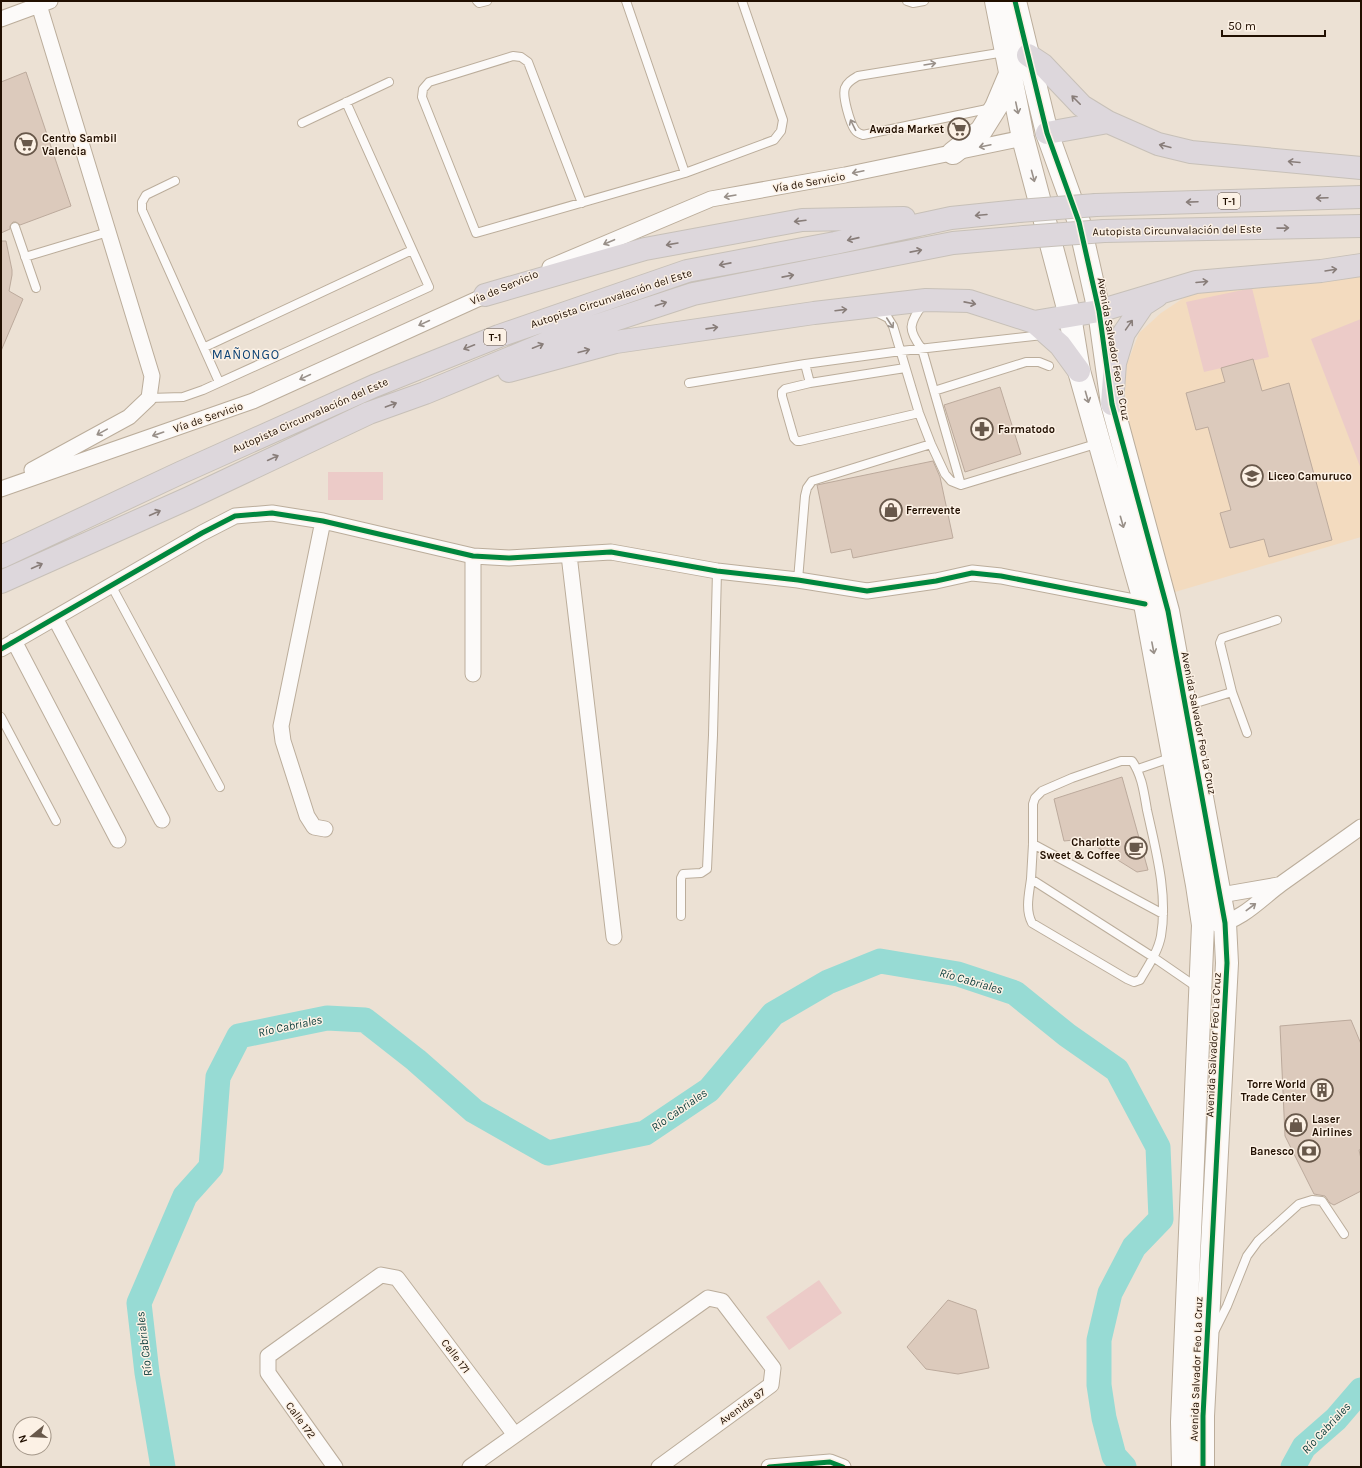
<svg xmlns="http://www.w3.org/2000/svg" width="1362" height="1468" viewBox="0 0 1362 1468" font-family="Karla,sans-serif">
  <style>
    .built { fill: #f3dbbf }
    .green { fill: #eccbc8 }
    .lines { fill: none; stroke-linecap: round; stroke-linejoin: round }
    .river { stroke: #97dbd4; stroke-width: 25 }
    .building { fill: #dccabc; stroke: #bcaa9c }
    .lane-casing { stroke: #bbad9b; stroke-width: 10 }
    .street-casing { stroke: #bbad9b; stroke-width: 17 }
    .secondary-casing { stroke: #bbad9b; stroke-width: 24 }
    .highway-casing { stroke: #c7c0b8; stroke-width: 24 }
    .lane { stroke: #fcfaf9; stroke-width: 8 }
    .street { stroke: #fcfaf9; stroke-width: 15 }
    .secondary { stroke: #fcfaf9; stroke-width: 22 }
    .highway { stroke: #ddd7dc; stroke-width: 22 }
    .highway-bridge-casing { stroke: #c7c0b8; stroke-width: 24; stroke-linecap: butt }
    .highway-bridge { stroke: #ddd7dc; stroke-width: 22 }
    .cycleway-casing { stroke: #fcf1e5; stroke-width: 8 }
    .cycleway { stroke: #00873e; stroke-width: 5 }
    .oneway { stroke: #999089 }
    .oneway2 { stroke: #887d79 }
    .labels { text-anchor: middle; stroke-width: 3; stroke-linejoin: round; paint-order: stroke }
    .shield { fill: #fcf1e5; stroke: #635345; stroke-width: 1 }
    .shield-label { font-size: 10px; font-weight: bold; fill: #210f00 }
    .poi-label { font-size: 11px; font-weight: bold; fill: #210f00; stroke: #fcf1e5; text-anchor: start }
    .street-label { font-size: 11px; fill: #210f00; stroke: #fcf1e5 }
    .water-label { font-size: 12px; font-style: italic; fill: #0a3c3b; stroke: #fcf1e5 }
    .quarter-label { font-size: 13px; letter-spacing: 1px; fill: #0e4375; stroke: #fcf1e5 }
  </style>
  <rect width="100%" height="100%" fill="#ece1d4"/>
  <path class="built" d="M1361,274V537L1175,592L1127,415L1125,391L1127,364L1139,333L1161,313L1194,291Z"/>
  <path class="green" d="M1252,288L1269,357L1204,372L1186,302Z
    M1361,319V469L1311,339Z
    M328,472H383V500H328Z
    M819,1280L842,1313L789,1350L766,1317Z"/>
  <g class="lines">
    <path class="river" d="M163,1467L147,1373L139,1303L185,1196L211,1167L218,1077L239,1036L327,1018L365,1020L416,1060L474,1111L548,1153L645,1133L709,1090L773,1014L828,982L880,961L958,974L1015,993L1067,1035L1117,1070L1158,1147L1161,1219L1134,1247L1110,1293L1099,1340V1385L1104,1418L1114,1456L1124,1467
      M1293,1467L1304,1447L1336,1419L1361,1390"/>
  </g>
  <path class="building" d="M26,72L71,206L20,225L16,222H13L10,226V229L1,233V82Z
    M1,241H6L12,270V275L9,291L23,299L1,351Z
    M1253,359L1262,391L1289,383L1332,540L1269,557L1264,539L1230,548L1220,513L1231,510L1208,427L1196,430L1186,393L1225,382L1221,368Z
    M1000,387L1021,454L965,472L944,405Z
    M933,461L940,477L953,538L853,558L851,549L831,553L817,485Z
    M1122,777L1148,870L1137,872L1084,839L1064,841L1054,799Z
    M1351,1020L1361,1044V1149L1359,1150L1361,1159V1191L1334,1205L1330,1203L1325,1196L1314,1194L1285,1136L1280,1026Z
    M948,1300L976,1310L989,1368L958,1374L926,1369L907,1347Z"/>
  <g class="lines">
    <g class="lane-casing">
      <path id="lane" d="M477,1L479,3L487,1
        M626,1L685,173
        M907,1L913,3L924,1
        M992,108L863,135C860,134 857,133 855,130C850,123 842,96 845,88C847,82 853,79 858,76L1005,52
        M302,123L389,82
        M175,181L146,195L142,202V210L219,382
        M582,203L528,62L521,57L513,56L429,82L423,89L422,97L476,233L685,173L774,140L781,131L783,120L742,1
        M15,227L36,288
        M25,257L108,232
        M923,304C909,324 907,329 922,349L961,485
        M876,312L888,318L893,326L919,413L931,444L945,474L951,481L961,485L1099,443
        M205,347L412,250
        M805,364L810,383
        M905,368L810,383L785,389L782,392V396L794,438L797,441H800L919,413
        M689,383L805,364L901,351L1043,335
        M934,391L1026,362H1039L1049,366
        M149,398L183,397L203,390L429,287L346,102
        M798,580L805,496L807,488L812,481L931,444
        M111,585L220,787
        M1232,692L1247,733
        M1186,706L1232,692L1220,643L1222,638L1277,620
        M1,717L56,821
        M1138,769L1173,757
        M1033,844L1163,914
        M1031,879L1033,844V804L1035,798L1042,791L1072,778L1121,761H1132C1142,775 1144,793 1147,810C1156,851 1168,894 1161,936C1158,952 1148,966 1140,980L1134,982L1127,979L1032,923C1025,910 1029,894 1031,879L1153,957L1198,988
        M681,916V878L683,874L701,873L707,869L713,735L717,571
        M1215,1330L1227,1306L1247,1256L1258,1241L1299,1204L1312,1200L1322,1201L1344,1234"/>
    </g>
    <g class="street-casing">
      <path id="street" d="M1,19L50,1
        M550,267L711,199L845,175L1023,138
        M32,470L129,417L149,398L152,376L39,5
        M1,489L253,401L493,292
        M323,521L281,726L283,741L307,816L314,827L325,829
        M569,555L614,937
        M473,556V674
        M55,618L162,820
        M14,641L118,840
        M1,649L202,533L235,516L272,513L323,521L473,556L509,558L611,552L717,571L798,580L867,591L936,581L972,573L1001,576L1145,604
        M1211,896L1221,895L1278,885
        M1217,924C1240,922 1263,897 1281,884C1308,865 1334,846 1361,827
        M335,1467L268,1373V1356L381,1275L397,1278L515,1435
        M470,1467L708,1298L722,1301L773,1368L771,1385L659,1467
        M769,1467L830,1462L843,1467"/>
    </g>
    <g class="secondary-casing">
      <path id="secondary" d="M996,1L1023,138L1070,316L1079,371L1145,604L1197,885L1203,925L1182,1422L1183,1467
        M1015,1L1047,133L1079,222L1099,311L1112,404L1168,611L1225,923L1227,963L1203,1416V1467
        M953,153L981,131L996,107L1010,74"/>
    </g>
    <g class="highway-casing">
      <path id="highway" d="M1028,55L1043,65L1082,106L1108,122L1158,144L1191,152L1361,168
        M1047,133L1108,122
        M1096,205L1361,197
        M1104,231L1361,226
        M485,295L645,249L802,220L904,218
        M1034,322L1099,311L1196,282L1321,271L1361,265
        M509,371L616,342L814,313L926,300L969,301L1034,322L1060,345L1079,371
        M1112,404L1115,363L1124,333L1143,305L1157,296
        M1,557L180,473L374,386L499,336L687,271L835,243L951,218L1019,211
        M1,582L189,498L369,413L425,393L556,339L693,294L953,243L1024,237"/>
    </g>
    <use href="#lane" class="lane"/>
    <use href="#street" class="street"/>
    <use href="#secondary" class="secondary"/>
    <use href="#highway" class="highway"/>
    <g class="highway-bridge-casing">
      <path id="highway-bridge" d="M1019,211L1096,205
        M1024,237L1104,231"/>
    </g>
    <use href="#highway-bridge" class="highway-bridge"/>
    <g class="cycleway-casing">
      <path id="cycleway" d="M1015,1L1047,133L1079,222L1099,311L1112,404L1168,611L1225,923L1227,963L1203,1416V1467
        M1,649L202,533L235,516L272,513L323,521L473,556L509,558L611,552L717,571L798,580L867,591L936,581L972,573L1001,576L1145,604
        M769,1467L830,1462L843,1467"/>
    </g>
    <use href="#cycleway" class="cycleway"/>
  </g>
  <defs><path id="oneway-shaft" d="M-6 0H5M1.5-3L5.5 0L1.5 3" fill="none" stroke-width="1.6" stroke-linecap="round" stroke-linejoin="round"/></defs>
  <g class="oneway">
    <use href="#oneway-shaft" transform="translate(930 64) rotate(-9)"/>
    <use href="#oneway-shaft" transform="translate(1017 108) rotate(78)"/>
    <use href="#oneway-shaft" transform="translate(853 125) rotate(-116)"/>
    <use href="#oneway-shaft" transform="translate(985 146) rotate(168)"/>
    <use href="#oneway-shaft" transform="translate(858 172) rotate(168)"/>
    <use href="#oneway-shaft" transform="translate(1033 176) rotate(75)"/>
    <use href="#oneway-shaft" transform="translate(730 196) rotate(170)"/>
    <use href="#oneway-shaft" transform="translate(609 242) rotate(157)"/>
    <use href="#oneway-shaft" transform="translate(424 323) rotate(155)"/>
    <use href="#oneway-shaft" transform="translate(890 323) rotate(57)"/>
    <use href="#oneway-shaft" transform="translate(305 377) rotate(155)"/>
    <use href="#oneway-shaft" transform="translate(1087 397) rotate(74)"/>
    <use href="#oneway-shaft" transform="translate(102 432) rotate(151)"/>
    <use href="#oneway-shaft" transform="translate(158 434) rotate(161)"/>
    <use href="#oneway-shaft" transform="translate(1122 522) rotate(74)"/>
    <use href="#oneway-shaft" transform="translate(1153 648) rotate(79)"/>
    <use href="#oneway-shaft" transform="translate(1251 907) rotate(-37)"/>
  </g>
  <g class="oneway2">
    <use href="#oneway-shaft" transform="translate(1076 100) rotate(-135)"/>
    <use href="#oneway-shaft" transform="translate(1165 146) rotate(-166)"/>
    <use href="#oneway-shaft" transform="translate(1294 162) rotate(-175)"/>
    <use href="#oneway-shaft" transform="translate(1322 198) rotate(178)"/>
    <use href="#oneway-shaft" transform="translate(1192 202) rotate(178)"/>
    <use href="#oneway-shaft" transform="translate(981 215) rotate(175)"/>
    <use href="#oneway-shaft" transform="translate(800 221) rotate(173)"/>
    <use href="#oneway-shaft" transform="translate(1283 228) rotate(-1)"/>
    <use href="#oneway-shaft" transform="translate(853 239) rotate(167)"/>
    <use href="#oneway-shaft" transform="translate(672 244) rotate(170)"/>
    <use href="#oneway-shaft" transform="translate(916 251) rotate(-11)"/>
    <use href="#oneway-shaft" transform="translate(725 264) rotate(169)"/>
    <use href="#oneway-shaft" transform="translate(1331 270) rotate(-9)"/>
    <use href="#oneway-shaft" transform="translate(788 276) rotate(-11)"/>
    <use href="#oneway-shaft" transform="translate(1202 282) rotate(-5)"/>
    <use href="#oneway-shaft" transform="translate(970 303) rotate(11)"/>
    <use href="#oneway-shaft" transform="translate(661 304) rotate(-18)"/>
    <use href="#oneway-shaft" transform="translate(841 310) rotate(-7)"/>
    <use href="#oneway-shaft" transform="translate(1129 325) rotate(-55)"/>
    <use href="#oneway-shaft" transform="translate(712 328) rotate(-8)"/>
    <use href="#oneway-shaft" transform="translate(538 346) rotate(-22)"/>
    <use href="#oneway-shaft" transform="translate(469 347) rotate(158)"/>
    <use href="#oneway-shaft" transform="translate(584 351) rotate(-15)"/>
    <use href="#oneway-shaft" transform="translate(391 405) rotate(-20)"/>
    <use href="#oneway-shaft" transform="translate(273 458) rotate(-25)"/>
    <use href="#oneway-shaft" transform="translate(155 513) rotate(-24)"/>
    <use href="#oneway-shaft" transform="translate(37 566) rotate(-24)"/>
  </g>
  <defs>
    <g id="supermarket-ring" transform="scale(1.15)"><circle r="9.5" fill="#fcf1e5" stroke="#68584a" stroke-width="1.5"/><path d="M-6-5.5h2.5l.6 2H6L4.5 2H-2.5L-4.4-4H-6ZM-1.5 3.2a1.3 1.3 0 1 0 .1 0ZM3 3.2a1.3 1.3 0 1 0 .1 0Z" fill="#68584a"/></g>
    <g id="pharmacy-ring" transform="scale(1.15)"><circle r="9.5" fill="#fcf1e5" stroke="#68584a" stroke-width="1.5"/><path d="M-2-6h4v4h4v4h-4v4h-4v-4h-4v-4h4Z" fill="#68584a"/></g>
    <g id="university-ring" transform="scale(1.15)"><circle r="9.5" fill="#fcf1e5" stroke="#68584a" stroke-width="1.5"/><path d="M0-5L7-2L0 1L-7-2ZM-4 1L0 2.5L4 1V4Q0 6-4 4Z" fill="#68584a"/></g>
    <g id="shop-ring" transform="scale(1.15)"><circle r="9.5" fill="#fcf1e5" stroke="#68584a" stroke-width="1.5"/><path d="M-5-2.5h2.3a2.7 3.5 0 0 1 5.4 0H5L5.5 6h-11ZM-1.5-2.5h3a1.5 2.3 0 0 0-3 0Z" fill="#68584a"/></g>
    <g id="cafe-ring" transform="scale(1.15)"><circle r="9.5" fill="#fcf1e5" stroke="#68584a" stroke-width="1.5"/><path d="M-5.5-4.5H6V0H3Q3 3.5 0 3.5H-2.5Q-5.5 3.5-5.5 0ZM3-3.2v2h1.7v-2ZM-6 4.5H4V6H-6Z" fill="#68584a"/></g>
    <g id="building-ring" transform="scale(1.15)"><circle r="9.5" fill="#fcf1e5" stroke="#68584a" stroke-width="1.5"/><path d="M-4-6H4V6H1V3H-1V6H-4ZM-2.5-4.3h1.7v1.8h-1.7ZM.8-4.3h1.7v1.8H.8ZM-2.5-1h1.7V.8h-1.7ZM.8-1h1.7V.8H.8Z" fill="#68584a"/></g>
    <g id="bank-ring" transform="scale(1.15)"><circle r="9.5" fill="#fcf1e5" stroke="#68584a" stroke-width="1.5"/><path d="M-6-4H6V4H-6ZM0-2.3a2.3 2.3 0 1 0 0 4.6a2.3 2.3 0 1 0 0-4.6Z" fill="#68584a"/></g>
  </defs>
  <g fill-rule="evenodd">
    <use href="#supermarket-ring" x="959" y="129"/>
    <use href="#supermarket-ring" x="26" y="144"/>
    <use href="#pharmacy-ring" x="982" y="429"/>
    <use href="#university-ring" x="1252" y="476"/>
    <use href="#shop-ring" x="891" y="510"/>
    <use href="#cafe-ring" x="1136" y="848"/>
    <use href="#building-ring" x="1322" y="1090"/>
    <use href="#shop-ring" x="1296" y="1125"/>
    <use href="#bank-ring" x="1309" y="1151"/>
  </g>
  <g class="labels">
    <g class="shield">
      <rect x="1218" y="193" width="22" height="16" rx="3"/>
      <rect x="484" y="329" width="22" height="16" rx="3"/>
    </g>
    <g class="shield-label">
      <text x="1229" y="205">T-1</text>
      <text x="495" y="341">T-1</text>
    </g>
    <g class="poi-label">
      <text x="944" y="133" text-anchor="end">Awada Market</text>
      <text x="42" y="142">Centro Sambil<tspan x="42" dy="13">Valencia</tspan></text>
      <text x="998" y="433">Farmatodo</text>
      <text x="1268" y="480">Liceo Camuruco</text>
      <text x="906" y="514">Ferrevente</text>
      <text x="1120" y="846" text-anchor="end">Charlotte<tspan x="1120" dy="13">Sweet &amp; Coffee</tspan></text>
      <text x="1306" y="1088" text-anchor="end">Torre World<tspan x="1306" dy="13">Trade Center</tspan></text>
      <text x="1312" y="1123">Laser<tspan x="1312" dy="13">Airlines</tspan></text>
      <text x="1294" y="1155" text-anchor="end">Banesco</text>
    </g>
    <g class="street-label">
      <text transform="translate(809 182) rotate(-10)" y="4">Vía de Servicio</text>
      <text transform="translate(1177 230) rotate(-1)" y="4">Autopista Circunvalación del Este</text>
      <text transform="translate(504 287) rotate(-23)" y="4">Vía de Servicio</text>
      <text transform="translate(611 298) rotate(-18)" y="4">Autopista Circunvalación del Este</text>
      <text transform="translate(1114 349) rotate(80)" y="4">Avenida Salvador Feo La Cruz</text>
      <text transform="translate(310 415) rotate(-24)" y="4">Autopista Circunvalación del Este</text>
      <text transform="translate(208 417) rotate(-19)" y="4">Vía de Servicio</text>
      <text transform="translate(1199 723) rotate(79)" y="4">Avenida Salvador Feo La Cruz</text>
      <text transform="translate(1213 1045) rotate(-87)" y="4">Avenida Salvador Feo La Cruz</text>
      <text transform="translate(456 1356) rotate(53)" y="4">Calle 171</text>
      <text transform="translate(1196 1369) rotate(-88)" y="4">Avenida Salvador Feo La Cruz</text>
      <text transform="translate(742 1406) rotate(-36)" y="4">Avenida 97</text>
      <text transform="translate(301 1420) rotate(54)" y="4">Calle 172</text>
    </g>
    <g class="water-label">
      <text transform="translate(971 981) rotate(16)" y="4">Río Cabriales</text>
      <text transform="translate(290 1026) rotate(-12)" y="4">Río Cabriales</text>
      <text transform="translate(679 1110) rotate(-35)" y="4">Río Cabriales</text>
      <text transform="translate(144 1344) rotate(-97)" y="4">Río Cabriales</text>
      <text transform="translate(1326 1428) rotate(-47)" y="4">Río Cabriales</text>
    </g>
    <g class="quarter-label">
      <text x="246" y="359">MAÑONGO</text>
    </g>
  </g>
  <rect width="1362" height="1468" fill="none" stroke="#210f00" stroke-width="4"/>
  <g transform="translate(32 1436) rotate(252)"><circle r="19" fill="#fcf1e5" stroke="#a49789"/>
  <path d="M0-3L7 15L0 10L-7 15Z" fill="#68584a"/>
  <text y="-6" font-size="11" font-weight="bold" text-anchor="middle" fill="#210f00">N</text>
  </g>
  <path d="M1222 30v6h103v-6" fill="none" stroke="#210f00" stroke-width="2"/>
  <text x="1228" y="30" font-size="12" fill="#210f00" stroke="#fcf1e5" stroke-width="3" paint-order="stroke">50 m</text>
</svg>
